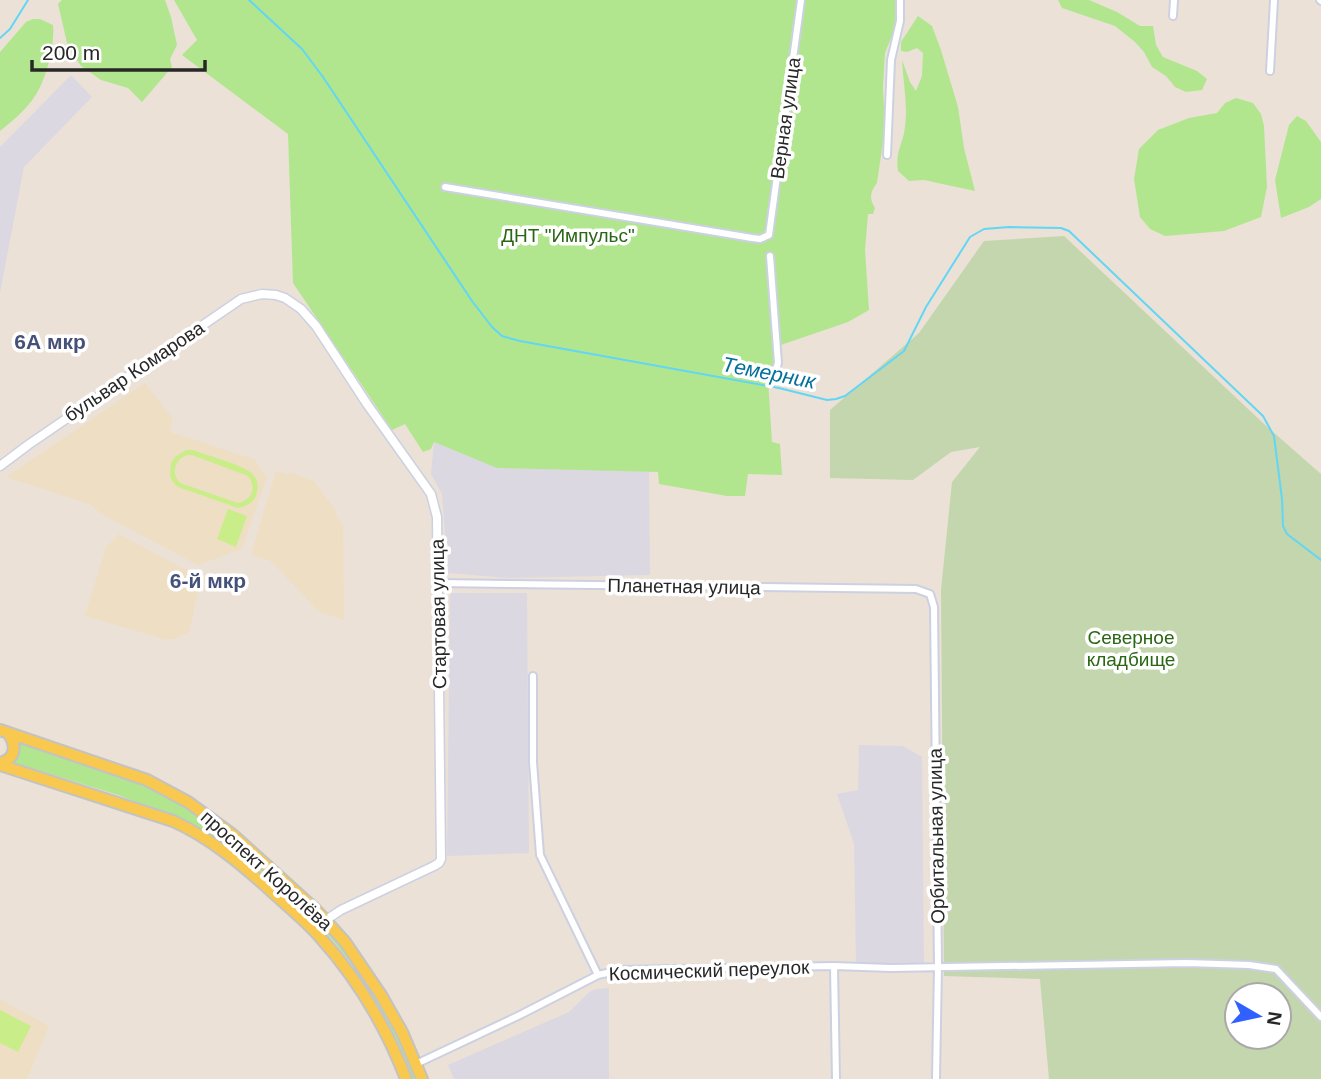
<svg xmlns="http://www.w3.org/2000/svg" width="1321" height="1079" viewBox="0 0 1321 1079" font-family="Helvetica,sans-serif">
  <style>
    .industrial { fill: #dbd8e2 }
    .education { fill: #eedec4 }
    .green { fill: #b1e68f }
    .cemetery { fill: #c3d6ad; fill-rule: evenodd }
    .pitch { fill: #c9ee89; fill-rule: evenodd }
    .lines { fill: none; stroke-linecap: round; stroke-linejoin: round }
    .stream { stroke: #61d6f5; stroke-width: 2 }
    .minor-casing { stroke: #ccd1e1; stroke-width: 10 }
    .tertiary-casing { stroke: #ccd1e1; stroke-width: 11 }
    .primary-casing { stroke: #c3c3c3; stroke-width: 14 }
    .minor { stroke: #fff; stroke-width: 6 }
    .tertiary { stroke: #fff; stroke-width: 8 }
    .primary { stroke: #f9c84e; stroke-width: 10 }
    .labels { text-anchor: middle; stroke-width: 7; stroke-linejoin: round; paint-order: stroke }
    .street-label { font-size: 19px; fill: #272727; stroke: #fff }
    .park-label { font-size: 19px; fill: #2a6614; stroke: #fff }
    .neighbourhood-label { font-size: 21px; font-weight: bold; fill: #455179; stroke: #fff }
    .water-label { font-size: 21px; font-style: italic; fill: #05709c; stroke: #fff }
  </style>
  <rect width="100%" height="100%" fill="#ebe1d7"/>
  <path class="industrial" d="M71,75L92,97L24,167L0,293V147Z
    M434,442L498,468L649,471L650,575L508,578L448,573L442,494L431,474Z
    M450,593H527L529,853L447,856Z
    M859,745L903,746L922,757L924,963H856L854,844L837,794L858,790Z
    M609,988V1079H454L448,1065L569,1012L589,992L596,989Z"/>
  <path class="education" d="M145,383L173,419L170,432L254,459L267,477L242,549L198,565L103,515L89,504L6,477Z
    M276,471L289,474L290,472L314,481L336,511L335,515L339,518L343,526L344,620L318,611L271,561L251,555Z
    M119,534L201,578L189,633L174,639H164L85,616L106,547Z
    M0,999L49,1026L27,1079H0Z"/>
  <path class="green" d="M62,0H165L171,17L177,45L170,59L172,67L142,102L128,88L101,80L81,66L68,47L58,4Z
    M174,0H896L895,28L885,53L883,87L885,128L877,183C870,192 869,198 875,208L873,214H868L865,250L869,310L848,322L775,347V373L768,379L772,442L780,444L782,475L748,474L745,496H727L659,484L658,472L497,468L434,442L431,449L423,452L405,424L392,430L293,283L288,134L182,55L197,40Z
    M1058,0H1089L1117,12L1140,26H1153L1156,45L1163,57L1197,71L1207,79L1202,90L1186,92L1175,87L1166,76L1152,67L1144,52L1135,42L1115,26L1062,8Z
    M918,16L932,26L941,50L958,107L964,148L975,191L924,180L909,181L898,171C895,151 903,145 905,127C908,104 903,82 902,60L910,82L916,91L922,76L923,53L917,48L907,52L901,51V42Z
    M33,19H40L53,25C55,47 45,87 29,104C21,114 10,123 0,131V52L26,22Z
    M1236,98L1253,103L1261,114L1264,126L1267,187L1261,217L1224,231L1165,236L1150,229L1140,217L1134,179L1139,149L1158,130L1189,118L1217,113L1225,103Z
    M1297,116L1306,121L1321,142V199L1309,207L1281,218L1275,180L1289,125Z
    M18,742L125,778L164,794L217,830L248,856L244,859L214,837L174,817L118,795L11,762Z
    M255,863C274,880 294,896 313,914C360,960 392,1019 416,1079H412C388,1019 356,960 309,915C291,898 272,882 253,865Z"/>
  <path class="cemetery" d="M1064,236L1263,423L1321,474V1079H1049L1040,979L944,976L941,590L952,482L980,447L951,452L913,480L830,478V410L919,333L984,241ZM1237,995H1279V1037H1237Z"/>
  <path class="pitch" d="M186,450H193C206,455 240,464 250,472C256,476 259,484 257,491C256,501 248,506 238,508L178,487L173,482L170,476L171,463L175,457ZM187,455H192L248,476C257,488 252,500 238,503L180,483C171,473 174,460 187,455Z
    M228,509L247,516L236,547L217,539Z
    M0,1010L31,1026L18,1052L0,1043Z"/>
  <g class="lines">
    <path class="stream" d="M249,0L302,49L323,77L472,301L492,327L502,336L520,341L779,388L827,400L836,399L845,396L904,351L926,307L970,237L984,229L1009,227L1061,228L1069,231L1263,416L1274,436L1282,499L1283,526L1287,534L1321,560
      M0,38L10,29L28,0"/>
    <g class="minor-casing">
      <path id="minor" d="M1320,0L1321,1
        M1173,16L1174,0
        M1270,71L1274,0
        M887,155L891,60L900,21V0
        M445,187L752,238L760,239L769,235L801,0
        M768,377L775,372L778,363L770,256
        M438,583L916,589L930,594L934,607L938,966L936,1079
        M533,676V762L540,855L598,975
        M834,966L836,1079
        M416,1064L520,1015L598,975L620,970L834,966L891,968L1187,963L1249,965L1276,969L1321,1017"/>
    </g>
    <g class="tertiary-casing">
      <path id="tertiary" d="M0,466L28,445L241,299L262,294L276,295L285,298L301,309L316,326L367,404L431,494L437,517L441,859L439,863L434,866L341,910L326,920"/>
    </g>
    <g class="primary-casing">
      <path id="primary" d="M0,730L147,780L188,802L233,835L316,910L345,942L381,995L402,1032L422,1079
        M0,763C16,759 17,745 8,733
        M0,765L173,821C210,838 239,862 269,889C286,905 304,919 320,937C357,978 386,1027 406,1079"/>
    </g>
    <use href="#minor" class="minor"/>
    <use href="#tertiary" class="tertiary"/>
    <use href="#primary" class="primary"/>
  </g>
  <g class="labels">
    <g class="street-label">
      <text transform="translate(785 118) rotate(-82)" y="7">Верная улица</text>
      <text transform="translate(134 371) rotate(-34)" y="7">бульвар Комарова</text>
      <text transform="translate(684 586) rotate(1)" y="7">Планетная улица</text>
      <text transform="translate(438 614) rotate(-91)" y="7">Стартовая улица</text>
      <text transform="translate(936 836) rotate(-91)" y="7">Орбитальная улица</text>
      <text transform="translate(267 870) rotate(42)" y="7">проспект Королёва</text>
      <text transform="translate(709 970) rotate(-2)" y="7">Космический переулок</text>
    </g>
    <g class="park-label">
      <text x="568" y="242">ДНТ "Импульс"</text>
      <text x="1131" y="644">Северное<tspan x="1131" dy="22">кладбище</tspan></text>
    </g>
    <g class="neighbourhood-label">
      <text x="50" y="349">6А мкр</text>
      <text x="208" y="588">6-й мкр</text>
    </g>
    <g class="water-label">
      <text transform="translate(769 373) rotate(11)" y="7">Темерник</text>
    </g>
  </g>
  <g transform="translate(1258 1016) rotate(99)"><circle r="33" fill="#ffffff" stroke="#a9a9a9" stroke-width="2"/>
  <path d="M0-5L12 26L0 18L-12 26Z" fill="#3061ff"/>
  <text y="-10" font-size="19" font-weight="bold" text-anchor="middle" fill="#272727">N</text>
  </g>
  <path d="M32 60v10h173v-10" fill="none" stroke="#272727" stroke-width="3.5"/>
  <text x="42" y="60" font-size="21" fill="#272727" stroke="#ffffff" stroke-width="5" paint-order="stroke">200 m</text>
</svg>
